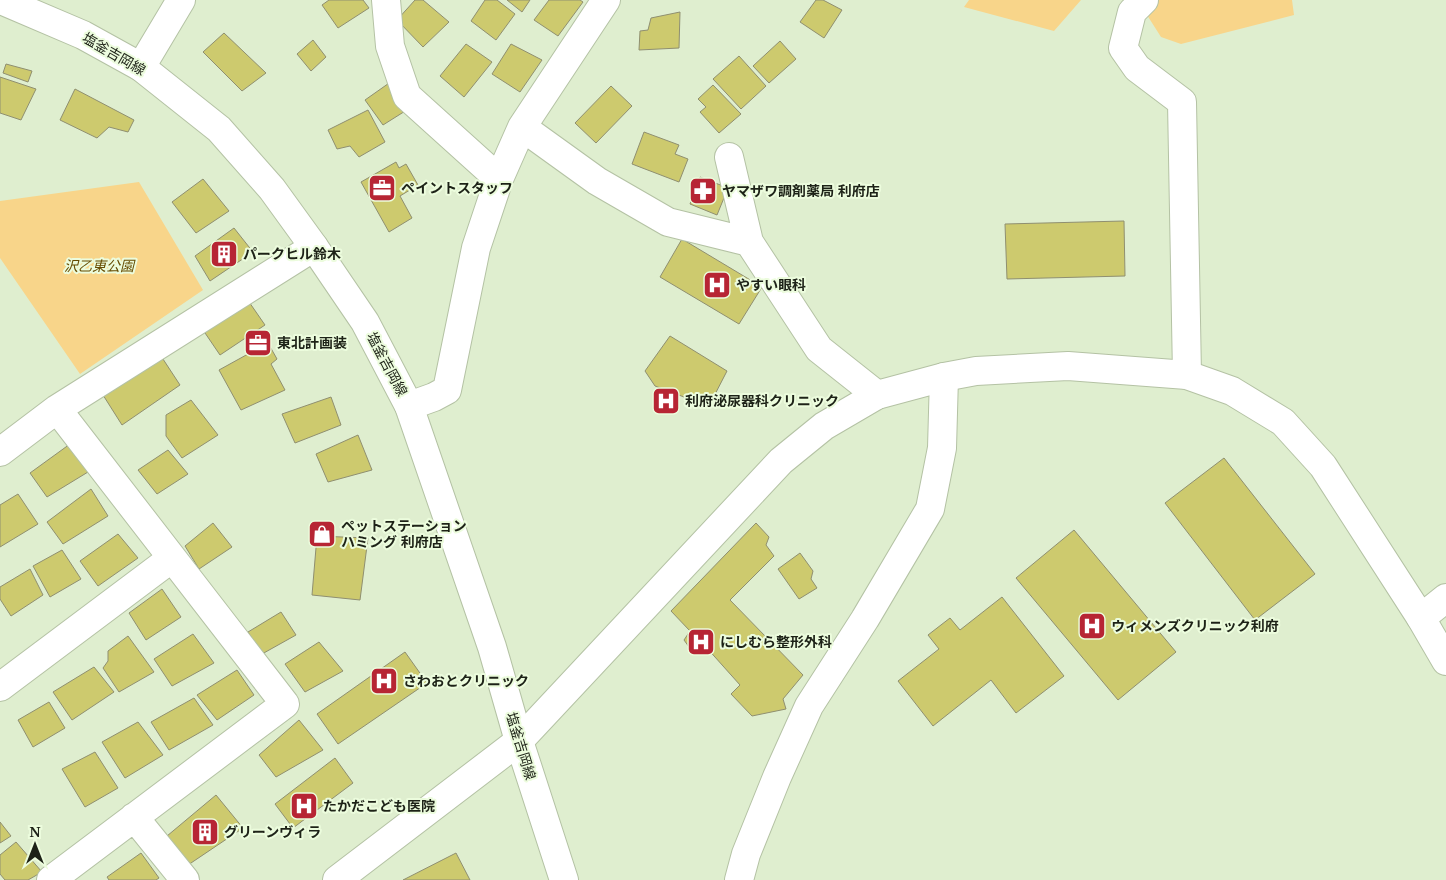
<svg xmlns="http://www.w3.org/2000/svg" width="1446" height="880" viewBox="0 0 1446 880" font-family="'Noto Serif','Noto Sans JP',serif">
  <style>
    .green { fill: #f8d58a }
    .building { fill: #cdca6e; stroke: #8f8f70 }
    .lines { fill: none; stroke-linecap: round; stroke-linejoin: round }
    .minor-casing { stroke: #b4c2a4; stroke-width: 30 }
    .tertiary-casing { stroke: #b4c2a4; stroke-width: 30 }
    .primary-casing { stroke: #b4c2a4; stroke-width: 30 }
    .minor { stroke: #fff; stroke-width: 28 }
    .tertiary { stroke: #fff; stroke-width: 28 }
    .primary { stroke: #fff; stroke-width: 28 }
    .labels { text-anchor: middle; stroke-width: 4; stroke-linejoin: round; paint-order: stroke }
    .street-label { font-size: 14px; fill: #1d2217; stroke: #ecfcdd }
    .poi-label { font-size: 14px; font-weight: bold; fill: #1d2217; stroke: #ecfcdd; text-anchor: start }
    .park-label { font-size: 14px; font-style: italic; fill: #664c02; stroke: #ecfcdd }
  </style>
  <rect width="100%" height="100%" fill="#dfeecf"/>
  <path class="green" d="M969,0H1081L1054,31L964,7Z
    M1155,0H1292L1294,15L1181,44L1161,37L1147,15Z
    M139,182L203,290L80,374L0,258V201Z"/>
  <path class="building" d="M329,0H363L369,8L338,28L322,5Z
    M415,0H423L449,22L423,47L397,20Z
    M485,0H497L515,14L496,40L471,21Z
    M507,0H530L522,12Z
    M549,0H580L583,2L558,36L534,20Z
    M816,0H823L842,10L824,38L800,22Z
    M680,12L679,48L639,50L640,31L648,30L651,18Z
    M224,33L266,73L242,91L203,52Z
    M313,40L326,57L311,71L297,54Z
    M780,41L796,59L769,83L753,66Z
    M466,44L492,62L464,97L440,76Z
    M511,44L542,60L520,92L492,74Z
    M739,56L766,86L741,109L713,79Z
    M6,64L32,71L28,82L3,73Z
    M0,77L36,89L21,120L0,113Z
    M392,81L410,108L383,125L365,100Z
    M713,85L741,114L719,133L700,112L706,107L698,99Z
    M611,86L632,106L596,143L575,123Z
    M75,89L134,120L128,132L109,127L97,138L60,120Z
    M368,110L385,142L359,157L350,146L337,149L328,130Z
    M644,132L679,145L675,154L688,159L679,182L632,164Z
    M396,162L399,168L406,164L418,185L400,196L412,218L389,232L361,182Z
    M700,177L728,188L717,215L690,204Z
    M203,179L229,211L196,233L172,202Z
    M1124,221L1125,276L1007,279L1005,224Z
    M234,228L253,252L210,281L195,256Z
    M682,239L762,287L739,324L660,277Z
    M247,299L265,325L220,355L203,330Z
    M670,336L727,371L711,402L684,397L655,386L645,371Z
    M268,343L277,359L271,364L285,390L241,410L219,370Z
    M161,356L180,385L122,425L103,395Z
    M331,397L341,425L295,443L282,414Z
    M191,400L218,435L182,458L166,436V415Z
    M358,435L372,470L328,482L316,454Z
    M70,444L88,472L47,497L30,473Z
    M168,450L188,474L157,494L138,470Z
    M1224,458L1315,574L1255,620L1165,503Z
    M91,489L108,516L63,544L47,522Z
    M18,494L38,524L0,547V505Z
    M213,523L232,547L199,569L185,546Z
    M756,523L769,537L766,545L774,556L730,600L803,675L783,699L786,709L752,716L731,694L740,685L706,647L694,654L684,640L690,631L671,611Z
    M1074,530L1176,652L1118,700L1016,578Z
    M118,534L138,558L98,586L80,561Z
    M317,536L368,538L360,600L312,595Z
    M62,550L81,579L50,597L33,566Z
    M800,553L813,571L811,579L817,588L799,599L778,569Z
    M30,569L43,595L11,616L0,599V587Z
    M162,589L181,617L146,640L129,613Z
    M1002,597L1064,676L1016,713L991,680L933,726L898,681L939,649L928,635L950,618L960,630Z
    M281,612L296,635L262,654L248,632Z
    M193,634L214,663L172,686L154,659Z
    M128,636L154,672L119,692L103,668L108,661V651Z
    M319,642L343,671L305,692L285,664Z
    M405,652L427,683L338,744L317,714Z
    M94,667L114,692L72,720L53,692Z
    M237,670L254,695L217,720L197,695Z
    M194,698L213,725L169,750L151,722Z
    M49,702L65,728L33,747L18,720Z
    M299,720L323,750L276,777L259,755Z
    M138,722L163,755L125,778L102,742Z
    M95,752L118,788L85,807L62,769Z
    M335,758L353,783L293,828L275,804Z
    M216,795L243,828L188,865L167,836Z
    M0,822L11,836L0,843Z
    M16,842L42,872L28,880H5L0,874V855Z
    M141,853L159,878L156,880H109L107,877Z
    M456,853L470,880H403Z"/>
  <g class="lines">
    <g class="minor-casing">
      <path id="minor" d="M386,0L390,46L407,96L499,179
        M1144,0L1132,12L1123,48L1137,68L1182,102L1187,375
        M522,127L597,181L668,222L749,242
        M729,157L749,242L819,349L877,395
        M409,406L434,397L447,390L476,248L499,179L522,127L606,0
        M0,452L57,409L314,247
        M1421,618L1446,598
        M0,687L172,558
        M134,817L185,880
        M51,880L285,704L57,409
        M739,880L746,854L777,777L809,706L865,619L930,509L942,448L944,377"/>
    </g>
    <g class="tertiary-casing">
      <path id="tertiary" d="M141,67L181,0
        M337,880L519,741L781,461L824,426L877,395L944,377L976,371L1068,366L1187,375L1232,391L1283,422L1323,466L1421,618L1446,661"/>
    </g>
    <g class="primary-casing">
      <path id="primary" d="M1,0L83,35L141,67L219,129L272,189L314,247L365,322L409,406L492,647L519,741L564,880"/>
    </g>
    <use href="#minor" class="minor"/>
    <use href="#tertiary" class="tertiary"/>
    <use href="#primary" class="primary"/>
  </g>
  <defs>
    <g id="office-square" transform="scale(1.4375)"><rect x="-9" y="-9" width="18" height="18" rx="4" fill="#b72534" stroke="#ecfcdd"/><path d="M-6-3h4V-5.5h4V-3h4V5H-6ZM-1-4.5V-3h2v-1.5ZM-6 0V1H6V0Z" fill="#fff"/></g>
    <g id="pharmacy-square" transform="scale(1.4375)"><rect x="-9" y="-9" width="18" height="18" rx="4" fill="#b72534" stroke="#ecfcdd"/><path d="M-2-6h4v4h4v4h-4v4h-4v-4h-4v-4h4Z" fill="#fff"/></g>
    <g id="building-square" transform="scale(1.4375)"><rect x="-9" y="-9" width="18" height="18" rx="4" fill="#b72534" stroke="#ecfcdd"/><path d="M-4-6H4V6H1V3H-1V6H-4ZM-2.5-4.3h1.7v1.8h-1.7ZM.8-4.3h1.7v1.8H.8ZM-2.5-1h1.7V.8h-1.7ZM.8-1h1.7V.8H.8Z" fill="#fff"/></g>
    <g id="hospital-square" transform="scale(1.4375)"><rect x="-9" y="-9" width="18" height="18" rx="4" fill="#b72534" stroke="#ecfcdd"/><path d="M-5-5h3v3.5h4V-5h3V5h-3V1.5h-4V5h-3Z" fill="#fff"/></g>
    <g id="shop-square" transform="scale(1.4375)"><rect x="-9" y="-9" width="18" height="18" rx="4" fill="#b72534" stroke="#ecfcdd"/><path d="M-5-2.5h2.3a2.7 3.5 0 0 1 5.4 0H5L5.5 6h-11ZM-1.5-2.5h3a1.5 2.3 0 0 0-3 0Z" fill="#fff"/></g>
  </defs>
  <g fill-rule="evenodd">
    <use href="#office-square" x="382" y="188"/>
    <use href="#pharmacy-square" x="703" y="191"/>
    <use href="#building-square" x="224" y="254"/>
    <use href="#hospital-square" x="717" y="285"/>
    <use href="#office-square" x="258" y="343"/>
    <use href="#hospital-square" x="666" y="401"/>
    <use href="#shop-square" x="322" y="534"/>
    <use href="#hospital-square" x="1092" y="626"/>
    <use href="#hospital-square" x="701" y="642"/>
    <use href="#hospital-square" x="384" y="681"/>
    <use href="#hospital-square" x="304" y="806"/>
    <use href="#building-square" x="205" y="832"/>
  </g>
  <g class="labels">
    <g class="street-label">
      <text transform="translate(114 54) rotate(30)" y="5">塩釜吉岡線</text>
      <text transform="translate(387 364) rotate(62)" y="5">塩釜吉岡線</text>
      <text transform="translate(521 746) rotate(73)" y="5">塩釜吉岡線</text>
    </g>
    <g class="poi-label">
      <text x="401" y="193">ペイントスタッフ</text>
      <text x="722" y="196">ヤマザワ調剤薬局 利府店</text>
      <text x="243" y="259">パークヒル鈴木</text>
      <text x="736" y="290">やすい眼科</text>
      <text x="277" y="348">東北計画装</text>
      <text x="685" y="406">利府泌尿器科クリニック</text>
      <text x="341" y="531">ペットステーション<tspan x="341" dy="16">ハミング 利府店</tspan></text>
      <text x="1111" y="631">ウィメンズクリニック利府</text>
      <text x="720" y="647">にしむら整形外科</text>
      <text x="403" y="686">さわおとクリニック</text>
      <text x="323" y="811">たかだこども医院</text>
      <text x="224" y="837">グリーンヴィラ</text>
    </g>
    <g class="park-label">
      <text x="99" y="271">沢乙東公園</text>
    </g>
  </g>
  <g transform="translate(35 845)" stroke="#ecfcdd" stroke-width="4" paint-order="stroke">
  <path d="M0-4L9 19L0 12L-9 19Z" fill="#1d2217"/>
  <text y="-8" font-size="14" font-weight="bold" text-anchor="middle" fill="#1d2217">N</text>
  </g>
</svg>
